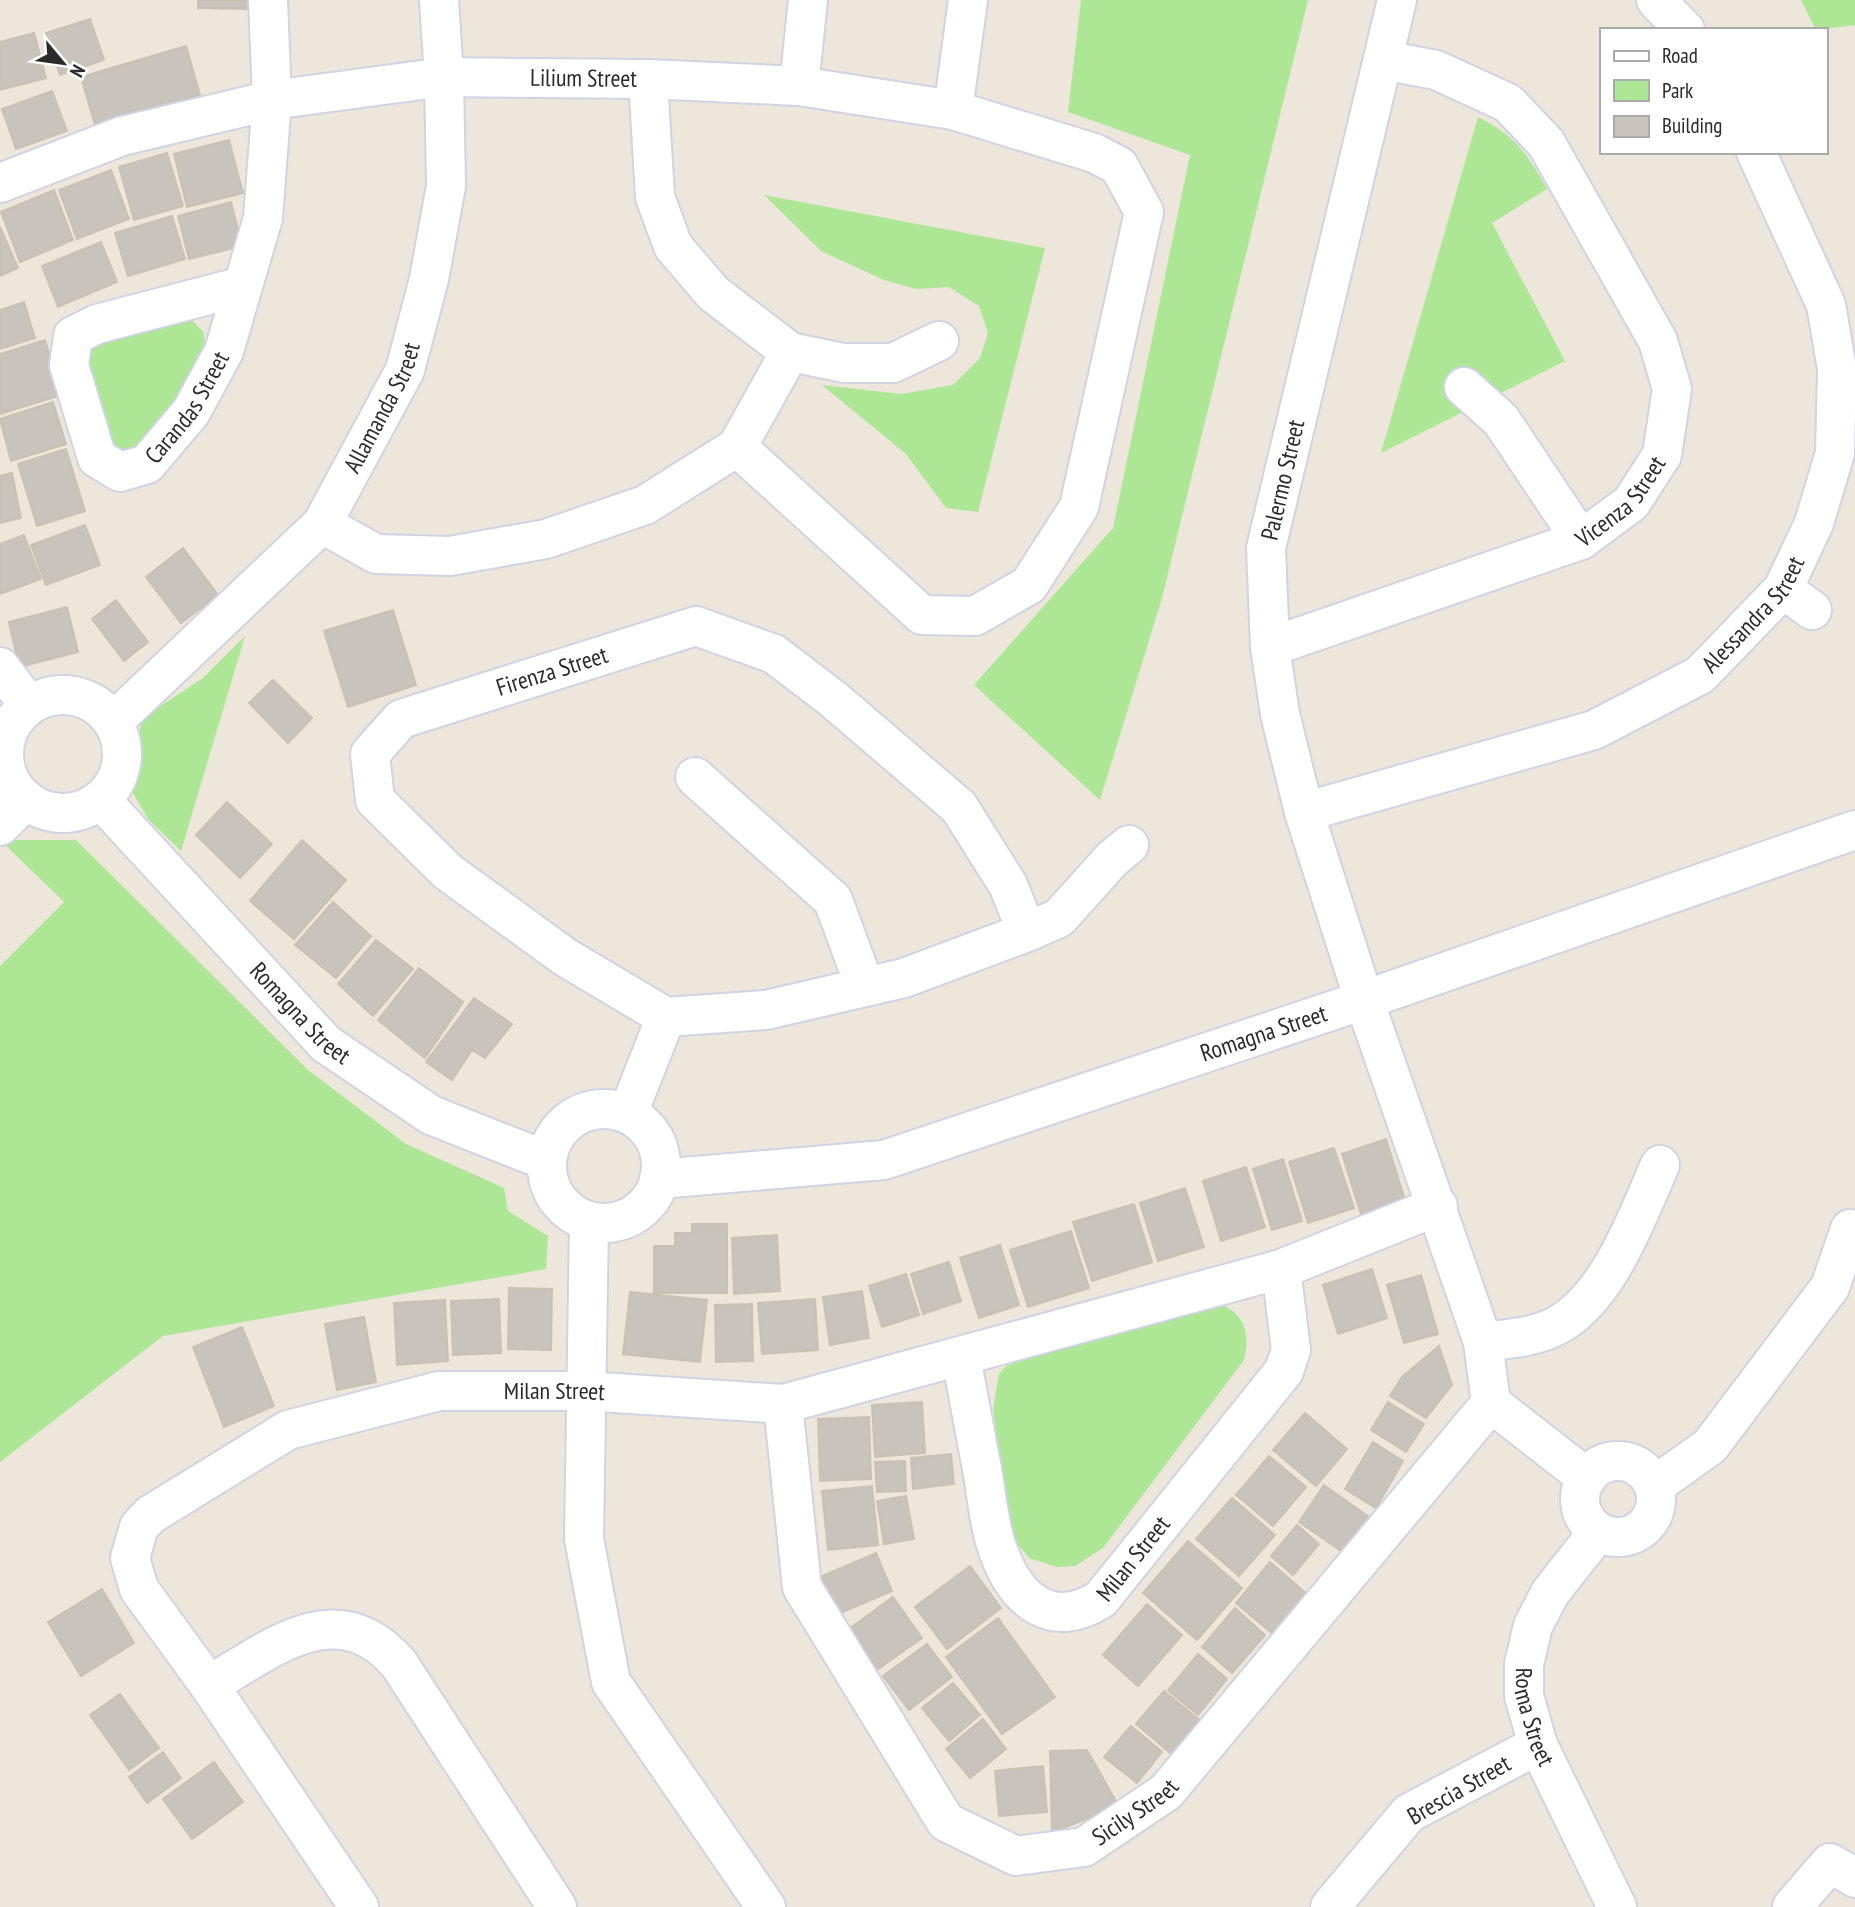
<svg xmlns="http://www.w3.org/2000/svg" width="1855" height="1907" viewBox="0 0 1855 1907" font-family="'PT Sans Narrow',sans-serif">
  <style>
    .green { fill: #ade695 }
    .building { fill: #c8c3bb; stroke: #c8c2b5; stroke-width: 2 }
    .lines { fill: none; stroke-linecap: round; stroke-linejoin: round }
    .minor-casing { stroke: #d0d3e4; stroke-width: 42 }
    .minor { stroke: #fff; stroke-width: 38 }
    .labels { text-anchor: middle; stroke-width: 5; stroke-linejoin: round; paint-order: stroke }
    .street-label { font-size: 24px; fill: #2a2a2a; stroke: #fff }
  </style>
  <rect width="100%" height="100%" fill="#ede6db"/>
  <path class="green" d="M1081,0H1308L1162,598L1100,800L974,685L1113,528L1190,155L1068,112Z
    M1801,0H1855V25L1816,30Z
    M1478,117C1516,136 1526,153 1547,189L1492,223L1565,361L1381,453Z
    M764,195L1045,248L978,512L946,508L906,454L822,385L901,394L953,385L980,358L988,333L979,306L949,287L916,289L884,280L821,251Z
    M190,318L204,333L205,356L199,380L136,451L103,456L84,356L96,343Z
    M245,636L181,851L148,819L130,788L142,718L203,678Z
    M0,840H76L308,1070L406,1144L504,1188L508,1211L548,1236L546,1269L163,1336L0,1462V966L64,902Z
    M1208,1299C1240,1309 1252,1326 1244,1360L1103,1548L1075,1566L1057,1567L1029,1558L1012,1537L993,1409L999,1374L1006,1366Z"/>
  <path class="building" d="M198,0H247V9L198,8Z
    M90,19L104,60L60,75L46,33Z
    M34,33L46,78L0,90V42Z
    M186,46L200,95L95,125L81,77Z
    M52,91L67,131L16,149L2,109Z
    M229,140L243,193L187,207L174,154Z
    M167,153L183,206L134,220L119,167Z
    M111,170L129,219L77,239L59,190Z
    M54,190L73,240L20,262L1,212Z
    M231,202L242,246L189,259L178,216Z
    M172,216L185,259L128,276L115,233Z
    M0,227L18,268L0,276Z
    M101,242L117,282L58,307L42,266Z
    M24,302L35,338L0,349V310Z
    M45,340L61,395L0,414V354Z
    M53,402L66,444L11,461L0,419Z
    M66,449L85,511L37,526L18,464Z
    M12,473L21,518L0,523V476Z
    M85,525L100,565L46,585L31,545Z
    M24,535L41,579L0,594V544Z
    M183,548L218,595L181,623L146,577Z
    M116,600L148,642L124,661L92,619Z
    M67,607L78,652L19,667L9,622Z
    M393,610L416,685L348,707L324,631Z
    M273,680L312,718L288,743L249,703Z
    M227,802L272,844L240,878L196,835Z
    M302,840L346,880L294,939L250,901Z
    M333,902L371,936L336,978L295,945Z
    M376,940L413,969L373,1016L338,984Z
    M419,968L463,1002L425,1058L378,1020Z
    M474,998L512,1024L485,1058L472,1050L452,1080L426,1062Z
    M1386,1139L1405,1200L1361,1214L1342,1154Z
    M1334,1148L1354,1208L1308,1223L1289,1162Z
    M1283,1159L1302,1221L1272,1230L1253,1169Z
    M1246,1167L1265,1227L1221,1241L1203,1181Z
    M1185,1188L1204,1247L1158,1261L1140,1203Z
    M1134,1204L1152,1262L1092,1281L1073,1222Z
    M692,1224H727V1293H654V1246H675V1233H692Z
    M1071,1231L1089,1288L1028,1307L1010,1250Z
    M777,1235L780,1291L734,1294L732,1238Z
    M1000,1245L1019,1305L979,1318L960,1258Z
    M949,1262L961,1301L923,1314L911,1274Z
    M1372,1269L1387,1318L1338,1334L1323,1285Z
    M906,1274L919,1315L882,1327L869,1286Z
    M1421,1275L1438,1334L1404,1343L1387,1285Z
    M509,1288L552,1289L551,1350L508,1349Z
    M862,1291L869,1338L830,1345L823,1297Z
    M630,1292L707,1300L700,1362L623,1354Z
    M499,1299L501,1353L453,1355L451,1301Z
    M815,1299L818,1350L762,1354L758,1303Z
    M445,1300L448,1361L397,1365L394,1303Z
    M752,1304L753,1361L716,1362L715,1305Z
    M364,1317L376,1382L337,1390L325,1324Z
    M242,1327L274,1406L224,1427L193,1347Z
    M1439,1346L1452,1385L1426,1418L1390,1396L1402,1377Z
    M922,1402L925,1453L875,1457L872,1405Z
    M1388,1402L1424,1424L1406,1452L1371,1430Z
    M1305,1413L1347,1449L1316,1486L1273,1450Z
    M869,1417L871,1479L820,1481L818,1419Z
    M1373,1442L1403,1461L1376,1508L1345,1489Z
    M951,1454L954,1484L913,1489L911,1458Z
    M1269,1456L1306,1487L1273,1526L1236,1495Z
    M905,1461L906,1491L877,1492L875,1462Z
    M1324,1485L1369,1517L1344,1553L1299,1522Z
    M872,1486L878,1545L828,1550L822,1491Z
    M906,1496L914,1539L884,1544L877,1501Z
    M1232,1498L1275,1535L1239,1576L1196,1539Z
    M1297,1525L1319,1544L1293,1575L1271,1556Z
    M1188,1541L1242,1588L1197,1640L1143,1593Z
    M876,1553L892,1591L836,1615L820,1577Z
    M1270,1562L1307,1594L1273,1634L1236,1603Z
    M970,1566L1001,1608L947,1649L915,1607Z
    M102,1589L134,1643L81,1676L48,1622Z
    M893,1597L922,1638L878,1669L849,1629Z
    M1147,1604L1182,1635L1138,1686L1103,1655Z
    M1235,1608L1265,1635L1232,1673L1202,1647Z
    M998,1618L1055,1697L1002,1734L946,1657Z
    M927,1644L952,1677L909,1710L883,1676Z
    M1198,1654L1227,1679L1198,1715L1168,1690Z
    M953,1683L980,1715L949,1741L922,1708Z
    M1164,1691L1203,1723L1175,1757L1136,1724Z
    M120,1694L159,1748L129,1770L90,1715Z
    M983,1719L1006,1749L970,1778L946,1749Z
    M1131,1726L1162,1752L1137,1783L1104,1757Z
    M1087,1750L1119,1807L1052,1832L1050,1751Z
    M163,1752L181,1778L147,1803L129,1777Z
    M214,1762L243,1802L192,1839L163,1799Z
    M1043,1766L1047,1812L999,1816L995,1771Z"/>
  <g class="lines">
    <g class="minor-casing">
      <g id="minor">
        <path d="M1397,0L1266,548L1270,647L1280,714L1304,812L1364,1000L1483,1342L1491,1403L1587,1478"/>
        <path d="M1656,0L1685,30"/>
        <path d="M648,79L655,197L673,246L713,293L790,352L844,363H893L939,341"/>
        <path d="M799,86L808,0"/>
        <path d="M953,110L968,0"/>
        <path id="s1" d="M0,183L122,136L272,100L444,77L648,79L799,86L953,110L1094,153L1119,166L1144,212L1079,507L1029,585L975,616L922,615L737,447"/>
        <path id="s2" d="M243,286L97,324L73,336L69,365L97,458L120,472L147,464L191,412L224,351L263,218L272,100L268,0"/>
        <path d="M1464,387L1501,420L1581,540"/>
        <path d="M322,524L376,554L450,556L546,539L645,505L737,447L790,352"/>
        <path d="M1783,589L1812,610"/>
        <path id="s3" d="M1270,647L1581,540L1631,503L1662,455L1672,389L1658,341L1546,143L1508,103L1436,70L1383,60"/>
        <path d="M0,667L29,705"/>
        <circle cx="63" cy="754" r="59"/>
        <path id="s4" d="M114,721L322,524L405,370L429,279L446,186L444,77L439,0"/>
        <path d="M695,777L833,900L865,987"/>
        <path id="s5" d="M101,800L326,1044L431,1115L547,1161"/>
        <path id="s6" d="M1304,812L1594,730L1700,675L1783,589L1814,523L1835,453L1837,369L1826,305L1756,152"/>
        <path d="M0,826L26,800"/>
        <path id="s7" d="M666,1017L565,957L448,872L375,800L370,754L401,719L696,626L774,654L833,699L959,807L1008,885L1027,932"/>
        <circle cx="604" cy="1166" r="57"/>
        <path d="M628,1113L666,1017L766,1010L865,987L904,978L1027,932L1059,918L1112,859L1129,845"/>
        <path id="s8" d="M659,1179L884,1160L1364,1000L1855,830"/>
        <path d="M589,1221L584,1539L611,1682L766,1907"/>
        <path d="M1483,1342C1506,1339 1530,1338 1552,1328C1607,1303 1637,1217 1660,1165"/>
        <path id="s9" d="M961,1357C968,1395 975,1432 982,1469C987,1496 989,1528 999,1553C1017,1602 1053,1630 1101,1599L1284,1371L1291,1350L1281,1269"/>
        <path id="s10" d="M783,1404L802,1587L946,1822L1016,1856L1084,1847L1166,1792L1491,1403"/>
        <circle cx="1618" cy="1499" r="38"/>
        <path d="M1654,1486L1710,1446L1830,1287L1850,1229"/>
        <path id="s11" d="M1598,1532L1550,1593L1533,1626L1524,1664V1696L1538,1745L1617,1907"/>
        <path d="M209,1685C272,1649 337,1592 399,1664L557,1907"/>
        <path id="s12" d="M359,1907L209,1685L139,1589L130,1558L139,1527L150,1515L288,1430L439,1391H585L783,1404L1281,1269L1438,1206"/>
        <path d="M1330,1907L1409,1813L1538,1745"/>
        <path d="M1792,1907L1830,1863L1855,1878"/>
      </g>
    </g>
    <use href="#minor" class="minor"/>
  </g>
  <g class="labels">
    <g class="street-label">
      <text dy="8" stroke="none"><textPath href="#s1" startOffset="598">Lilium Street</textPath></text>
      <text dy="8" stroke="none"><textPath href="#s2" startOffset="429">Carandas Street</textPath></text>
      <text dy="8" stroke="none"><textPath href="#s4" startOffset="418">Allamanda Street</textPath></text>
      <text transform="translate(1283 480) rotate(-77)" y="8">Palermo Street</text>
      <text dy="8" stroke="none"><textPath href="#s3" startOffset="385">Vicenza Street</textPath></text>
      <text dy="8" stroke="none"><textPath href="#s6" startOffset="502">Alessandra Street</textPath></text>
      <text dy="8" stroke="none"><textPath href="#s7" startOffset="616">Firenza Street</textPath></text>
      <text dy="8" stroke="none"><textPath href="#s5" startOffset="292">Romagna Street</textPath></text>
      <text dy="8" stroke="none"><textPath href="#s8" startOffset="626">Romagna Street</textPath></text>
      <text dy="8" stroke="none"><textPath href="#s12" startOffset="901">Milan Street</textPath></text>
      <text dy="8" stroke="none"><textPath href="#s9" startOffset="385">Milan Street</textPath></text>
      <text dy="8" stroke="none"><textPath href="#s11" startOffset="208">Roma Street</textPath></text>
      <text transform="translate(1459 1790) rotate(-30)" y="8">Brescia Street</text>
      <text dy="8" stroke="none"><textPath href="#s10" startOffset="668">Sicily Street</textPath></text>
    </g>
  </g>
  <rect x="1600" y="28" width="228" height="126" fill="#ffffff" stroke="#aaaaaa" stroke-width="2"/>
  <rect x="1614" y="51" width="35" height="10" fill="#ffffff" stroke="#aaaaaa" stroke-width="2"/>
  <text x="1662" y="63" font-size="21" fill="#2a2a2a">Road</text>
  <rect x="1614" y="80" width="35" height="21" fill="#ade695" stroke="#aaaaaa" stroke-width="2"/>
  <text x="1662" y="98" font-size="21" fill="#2a2a2a">Park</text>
  <rect x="1614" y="116" width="35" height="21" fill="#c8c3bb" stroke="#aaaaaa" stroke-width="2"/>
  <text x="1662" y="133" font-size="21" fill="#2a2a2a">Building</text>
  <g transform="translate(63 63) rotate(119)" stroke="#ffffff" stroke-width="5" paint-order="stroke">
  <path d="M0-5L12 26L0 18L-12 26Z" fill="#2a2a2a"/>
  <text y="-10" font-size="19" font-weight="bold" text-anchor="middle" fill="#2a2a2a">N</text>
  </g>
</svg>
